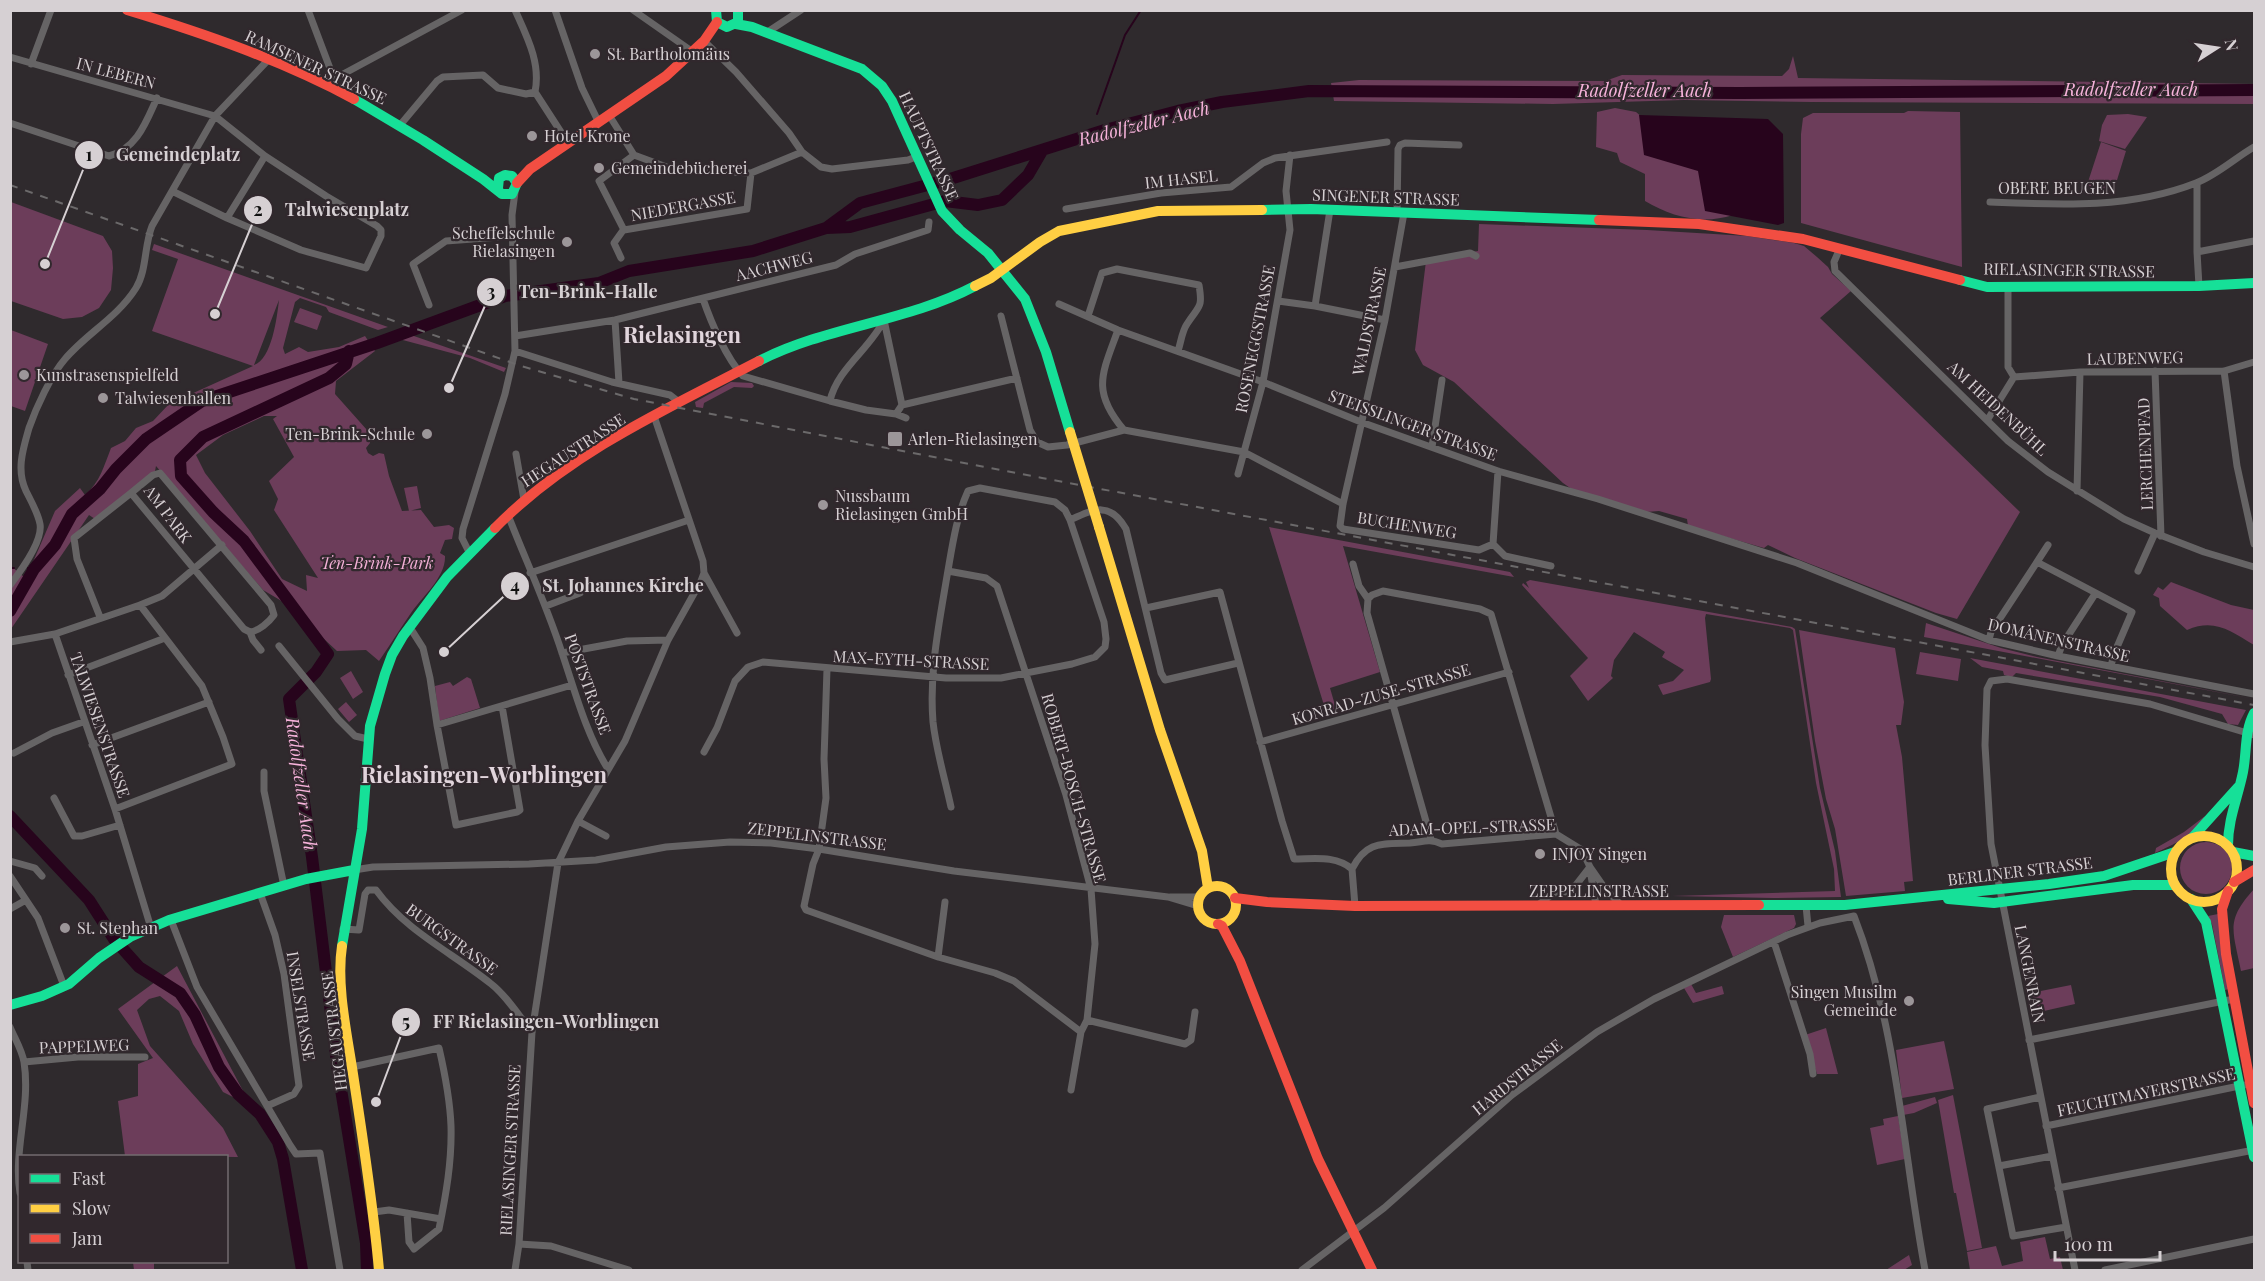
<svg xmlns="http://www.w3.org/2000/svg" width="2265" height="1281" viewBox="0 0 2265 1281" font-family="'Playfair Display',serif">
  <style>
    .green { fill: #6c3d5a; fill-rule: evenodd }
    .water { fill: #27041c }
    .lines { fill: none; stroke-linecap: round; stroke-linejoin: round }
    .stream { stroke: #27041c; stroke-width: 2 }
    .river { stroke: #27041c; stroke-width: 12 }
    .street { stroke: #666465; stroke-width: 7 }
    .fast { stroke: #16e098; stroke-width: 10 }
    .slow { stroke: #ffcf43; stroke-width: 10 }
    .jam { stroke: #f24e42; stroke-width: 10 }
    .rail { stroke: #6b696a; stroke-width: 2; stroke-dasharray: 8 8; stroke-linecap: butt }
    .slow-bridge { stroke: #ffcf43; stroke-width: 10 }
    .poi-dot { fill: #9c9699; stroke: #31282d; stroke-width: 2 }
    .labels { text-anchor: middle; stroke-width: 4.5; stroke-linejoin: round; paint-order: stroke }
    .poi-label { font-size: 16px; fill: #d6d0d3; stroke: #31282d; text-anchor: start }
    .street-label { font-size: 16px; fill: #d6d0d3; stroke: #31282d }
    .park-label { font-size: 16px; font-style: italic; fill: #f4b0d7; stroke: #31282d }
    .water-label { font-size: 18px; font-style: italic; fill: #f7b3db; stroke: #31282d }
    .district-label { font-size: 22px; font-weight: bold; fill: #e1d5dc; stroke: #31282d }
    .leader { fill: none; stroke: #d6d0d3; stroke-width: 2 }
    .callout-dot { fill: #d6d0d3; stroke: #31282d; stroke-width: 2 }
    .mark-label { font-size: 18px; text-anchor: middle; font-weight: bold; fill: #111 }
    .callout-label { font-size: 18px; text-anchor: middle; font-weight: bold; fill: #d6d0d3; stroke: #31282d; stroke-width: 4.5; stroke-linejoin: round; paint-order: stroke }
  </style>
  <rect width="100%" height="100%" fill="#2f2a2d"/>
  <path class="green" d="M1793,56L1798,78L2254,84V104L1812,102L1684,100L1553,104L1334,101L1331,83L1359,80L1605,81L1622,75L1782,76L1789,69Z
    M1615,108L1636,112L1702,169L1733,215C1702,225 1672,217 1645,201V174L1620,162L1617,153L1596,147L1597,112Z
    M1908,111L1960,112L1962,267L1801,223V134L1803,118L1813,113H1904Z
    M2128,114L2147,117L2125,149L2099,141L2102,125L2107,115Z
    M2101,142L2126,151L2113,193L2087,185Z
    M11,202L103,236L112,251L113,268L111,290L99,308L82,317L63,319L11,301Z
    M1479,224L1647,230L1747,236L1794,243L1804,246L1817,257L1828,267L1832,274L1851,291L1820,318L2020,512L1957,619L1936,613L1795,558L1768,545L1764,548L1688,526L1687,519L1659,511L1646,512L1573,490L1563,483L1454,382L1423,365L1415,350L1426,261L1478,251Z
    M154,244L388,327L378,330L329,312L326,307L300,298L295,302L283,348L285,354L299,347L308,352L339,347L365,336L375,351L336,381L335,394L367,430L370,443L366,448L368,453L373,456L379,453L384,454L389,476L402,511L421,510L434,527L449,525L454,528L452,539L445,540L440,553L445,556C446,577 422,597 411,613C400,629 390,645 379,661L366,650L337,651L285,603L263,590L156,466L155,471L95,519L89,515L11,629V566L24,577L33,562L55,511L80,488L85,495C100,482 104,466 111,448L125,441L136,428L153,421L169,404L253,366L152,331L178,259L152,250ZM279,300C277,317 272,359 254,365ZM264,416H277L273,419L294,457L269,481L278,499L274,510L318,578L306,575L307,591L282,579L250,531L205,473L196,455L223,435Z
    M300,308L322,316L317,330L294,322Z
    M11,330L48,344L25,411L11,406Z
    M411,335L506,368L504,372L470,358L399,339Z
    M731,382L752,383L754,386L752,388L734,387L704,403L703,408L696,407L695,402Z
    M417,486L421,508L409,511L404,488Z
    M1269,527L1510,572L1514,577L1343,546L1380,672L1330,688L1337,712L1327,715Z
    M1530,580L1792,627L1795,629L1820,788L1835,851L1841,897L1773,898L1672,896L1835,891L1834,869L1816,783L1793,630L1790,628L1706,614L1705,618L1711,679L1710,682L1663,695L1658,685L1673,681L1684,670L1662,657L1665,652L1634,632L1614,660L1611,676L1613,678L1588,701L1570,676L1588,658L1522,585L1523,583L1529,588L1526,582Z
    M2171,582L2231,605L2254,610V645C2230,631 2215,618 2187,630L2160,606L2159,598L2153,595L2158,587L2163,590Z
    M1926,623L2001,648L2037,657L2254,699L1924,637Z
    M1799,630L1895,648L1904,702L1901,725H1896L1902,757L1913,881L1904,882L1905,891L1846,896L1835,829L1826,799L1815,741Z
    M1920,652L1961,659L1958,681L1916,674Z
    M1970,658L2246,710L2238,725L2228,724L2222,714L2160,697L2016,673L2012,677L2004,675L2003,671L1982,667Z
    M351,671L363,692L353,699L340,678Z
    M467,677L471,679L480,708L439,721L435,686L450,682L453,686Z
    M346,702L357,715L349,722L338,709Z
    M2205,816C2197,835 2172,845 2155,853L2156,848L2184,832Z
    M2180 868a26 26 0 1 1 52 0a26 26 0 1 1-52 0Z
    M2254,889V968L2241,971C2233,930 2225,921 2254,889Z
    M2218,914L2229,989L2225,990L2212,924L2208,916Z
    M1724,915H1794L1796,924L1794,928L1733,957L1721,927Z
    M177,966L251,1106L223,1092L193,1044L179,1011L160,996L149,999L137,1010L150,1046L223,1128L238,1157L125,1156L118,1101L138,1096V1064L153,1058L118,1009Z
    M1691,984L1696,993L1722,986L1724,994L1693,1003L1684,988Z
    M2071,985L2075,1004L2035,1013L2031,993Z
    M1826,1028L1838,1074H1817L1805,1035Z
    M1944,1041L1954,1089L1902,1098L1896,1050Z
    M1953,1095L1982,1248L1967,1251L1956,1193H1954L1938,1100Z
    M1935,1097L1937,1103L1914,1113L1903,1115L1902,1106Z
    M1898,1116L1905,1159L1877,1165L1870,1128L1884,1125L1883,1119Z
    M2045,1237L2050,1259L2060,1257L2063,1270H1970L1967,1252L1996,1246L2002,1266L2023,1261L2020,1242Z
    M1909,1255L1912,1265L1904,1270H1886Z
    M133,1262H154V1270H134Z"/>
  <path class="water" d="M1639,115L1768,119L1783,134L1784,223L1778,225L1705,211L1698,171L1644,155Z"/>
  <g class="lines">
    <path class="stream" d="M1097,114L1125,35L1141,10
      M10,568H14
      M28,568L34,569"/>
    <path class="river" d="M826,228L850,227L945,201L978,205L1002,200L1028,175L1042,151
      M349,351L346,364L329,378L203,437L180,460L181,476L213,512L244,541L328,654L316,672L289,699L312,857L338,1071L366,1243L367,1270
      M10,611L34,569L55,545L72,514L100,489L116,469L146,439L202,401L377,343L505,296L599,283L629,271L753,251L826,228L860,203L950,179L1105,130L1178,111L1222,102L1309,91L1740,93L2254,90
      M10,816L89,900L114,939L139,967L180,993L195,1015L219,1067L238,1094L260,1114L278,1142L283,1159L302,1270"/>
    <path class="street" d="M308,10L334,79
      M515,10C527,37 541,63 535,92L568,143
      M555,10L582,88L599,123
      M633,10L693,52
      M766,33L801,10
      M704,41L736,72L789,133L802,152L821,167L832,169L908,160L916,157
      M10,57L215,116L265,156L326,196L377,226L381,230V236L366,268L301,250L227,218L172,191
      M31,64L51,10
      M329,86L334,79L462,10
      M609,115L634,155L672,169L751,173L802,152
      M10,123L109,156C137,149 146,122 157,98
      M401,124L437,81L443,77L483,75L498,88L526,94L535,92
      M634,155L599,181L624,230L747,209L751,173
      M2197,183V252L2199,286
      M1990,202C2058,205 2130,209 2196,183C2217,175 2235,158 2254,147
      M1066,209L1161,193L1231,187L1263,163L1275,158L1387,142
      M1397,213L1398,149L1400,145L1405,143L1459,145
      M1404,213L1385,320L1343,504L1340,526L1343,529L1479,550L1493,544L1498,471
      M227,218L265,156
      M1840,248L1834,262L1835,271L2008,441L2048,472L2124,519L2155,533L2204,552L2254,567
      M2197,252L2254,241
      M621,258L614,243L624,229
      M1395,267L1470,253L1476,256
      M703,299C711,322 726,358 743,376L830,401L866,410L896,414L906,418
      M1278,301L1315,306L1385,320
      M1059,304L1118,330L1263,382L1361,422L1498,471L1598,499L1797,563L1989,640L2058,656L2254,694
      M429,305L413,264L446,241L513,236
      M1315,306L1330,210
      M1001,316L1030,430L1037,442L1048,447L1067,445L1124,430L1244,452L1343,504
      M1088,316L1102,273L1117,269L1199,285C1203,309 1199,305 1187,324C1182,331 1181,342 1178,351
      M615,320L619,383
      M884,320L902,405
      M1118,330C1102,374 1091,391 1124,430
      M515,336L615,320L836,265L855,254L928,230L929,222
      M515,351L612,382L670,395L679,402
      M2155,371L2161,536
      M2224,371L2237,466L2254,544
      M2014,377L2080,372L2224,371L2254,362
      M830,401C837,369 870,349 884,320
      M896,414L902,405L1017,378
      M1988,419L2014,377L2008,367V287
      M1432,447L1442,380
      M516,454L524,500
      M1238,474L1263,382L1290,230L1286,191L1290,155
      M2077,491L2080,372
      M508,515C526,561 547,606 562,653C575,691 586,734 608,769
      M1070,520C1094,509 1110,501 1126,529L1161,673L1165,680L1238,663
      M1493,544L1505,556L1551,566
      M469,552L462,538L463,529L505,394L515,351L512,215L515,192
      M2037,562L2048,545
      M1353,564L1359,586L1368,599L1367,613L1431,839
      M948,571L986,578L997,586L1066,795L1091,889L1095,944L1087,1020L1081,1032L1071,1090
      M2138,571L2155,533
      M530,573L689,520
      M704,573L737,633
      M10,585C20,572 43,541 40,524C38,513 31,501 26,491C16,470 23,449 29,428C36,408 51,375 65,359C87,333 117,318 136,288C147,270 144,246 152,226L215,116L269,59
      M1368,599L1372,595L1383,591L1480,609L1491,614L1556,834
      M546,606L580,593
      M1146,608L1220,592L1282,821L1294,859C1314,859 1336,855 1352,869L1355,906
      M100,617L77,559L74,538L131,493
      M409,626L423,648L430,678L437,725L456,825L517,812L520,810L502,706
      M250,632C259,631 269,622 274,615L271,605L160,473L153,475L131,493L244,629L250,632L253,640L261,650
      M55,634L115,809L151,928
      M1989,640L1991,632L2037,562L2132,612L2114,654L2111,666
      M10,642L55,634L140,605L162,596L222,545
      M279,646L338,719L355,736L368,739
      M562,653L627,641L668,640
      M2058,656L2062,645L2095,594
      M827,669L824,759L826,798L819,849L813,864L804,906L806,910L938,957L995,973L1014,981L1081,1032
      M68,675L165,638
      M437,725L572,685
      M1260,742L1509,672
      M92,745L209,702
      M704,752L717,728L735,681L748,667L763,662L946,678H1001L1072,664L1095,657L1105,647L1106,639L1104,622L1070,520L1065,510L1055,502L980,488L968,491C956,517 952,548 947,576C939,624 929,672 933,722C936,750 945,779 951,807
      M14,753L52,733L83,722
      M264,772V791L284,886
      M54,798L74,836H82L120,825
      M115,809L232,764L223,737L202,686L140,605
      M578,821L606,836
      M10,861L35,868L42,876
      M1352,869C1366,841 1381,844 1410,843C1424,842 1428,838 1442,844L1556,834L1582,850L1590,867L1606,890L1622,906
      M354,870L373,867L529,864L596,860L666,847L730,842L771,843L819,849L954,871L1168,897L1198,906
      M1590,870L1596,905
      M10,876L38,918L64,986
      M260,893L275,935L284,974L299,1086L294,1094L267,1106
      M1170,897H1195L1201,895
      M1538,905L1554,893L1565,892L1576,885L1590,867
      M1806,906L1808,926
      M10,909L26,900
      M171,920L197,987L290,1145L296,1154L320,1153L340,1270
      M343,929L359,930L365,894L368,890H376C406,931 451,952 490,983C506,995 519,1016 532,1032
      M1774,942L1810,1054L1813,1074
      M938,957L945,902
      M1087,1020L1185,1044L1191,1040L1195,1012
      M10,1027C15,1039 22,1050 24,1062C31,1106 13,1150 20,1193
      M2029,1040L2234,999
      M24,1062L78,1057H145
      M352,1067L439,1048C445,1074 450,1100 451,1126C452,1161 446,1195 439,1229L414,1249L409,1242L407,1213
      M2040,1097L1987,1109L2013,1236L2066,1227
      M2046,1126L2244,1085
      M1999,1166L2052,1156
      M2058,1188L2254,1150
      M374,1212L389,1210L441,1219
      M519,1244L551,1246L629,1270
      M27,1262L28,1270
      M515,1270L519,1244L532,1032L558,863L578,821L625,741L668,640L701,581L704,573L703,561L654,416
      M1302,1270L1384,1208L1512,1095L1597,1032L1654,999L1787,935L1820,923L1854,916C1898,1029 1903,1153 1925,1270
      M2075,1270L1991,844L1985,745L1987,689L1991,681L2007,679L2150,704L2254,735
      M2105,1270L2254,1239"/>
    <path class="fast" d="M716,10L717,22L727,27L738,22V10
      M736,24L752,27L862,69L882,86L892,101L942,211L960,230L988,253L1025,299L1046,352L1070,432
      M354,99L423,140L483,179L502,194H512L517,183L512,176L505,175L499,178L498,188
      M1262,210L1311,209L1599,220
      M1960,280L1987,287L2199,286L2254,283
      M759,361C827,326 907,322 975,286
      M2192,838L2238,787
      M2228,845C2228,819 2238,797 2243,772C2247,752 2244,732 2254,713
      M2233,852L2254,856
      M1948,899L1994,903L2133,885H2174
      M2191,899L2206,922L2254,1157
      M1759,905H1845L2049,884L2104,876L2175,852
      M342,946L362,829L370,726L385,674L392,655L403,636L447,577L495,528
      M10,1005L42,996L69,984L99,958L130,937L169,920L306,879L354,870"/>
    <path class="slow" d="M975,286L991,278L1040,242L1059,231L1158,211L1262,210
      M1099,527L1160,730L1202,851L1208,888
      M2171 869a33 33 0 1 1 66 0a33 33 0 1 1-66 0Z
      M1198 905a19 19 0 1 1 38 0a19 19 0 1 1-38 0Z
      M342,946C336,985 347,1034 353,1074C363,1139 373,1204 379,1270"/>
    <path class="jam" d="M127,10C206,34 281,60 354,99
      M517,183L530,169L666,76L704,41L717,22
      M1599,220L1699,224L1803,239L1960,280
      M495,528C569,453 666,409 759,361
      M2234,882L2254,870
      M2228,891L2222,909L2226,954L2254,1103
      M1235,898L1267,902L1355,906L1759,905
      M1218,924L1222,926L1240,961L1318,1159L1372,1270"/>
    <path class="rail" d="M10,185L521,366L634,399L1042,478L2254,705"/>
    <path class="slow-bridge" d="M1070,432L1099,527"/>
  </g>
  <g class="poi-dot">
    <circle cx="595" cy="54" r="6"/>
    <circle cx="532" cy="136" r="6"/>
    <circle cx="599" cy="168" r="6"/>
    <circle cx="567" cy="242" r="6"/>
    <circle cx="24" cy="375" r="6"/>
    <circle cx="103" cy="398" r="6"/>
    <circle cx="427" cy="434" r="6"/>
    <rect x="887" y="431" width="16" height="16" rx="3"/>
    <circle cx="823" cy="505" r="6"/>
    <circle cx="1540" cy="854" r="6"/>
    <circle cx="65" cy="928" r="6"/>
    <circle cx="1909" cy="1001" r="6"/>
  </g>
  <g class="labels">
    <g class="poi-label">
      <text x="607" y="60">St. Bartholomäus</text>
      <text x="544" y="142">Hotel Krone</text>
      <text x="611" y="174">Gemeindebücherei</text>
      <text x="555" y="239" text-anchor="end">Scheffelschule<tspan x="555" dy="18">Rielasingen</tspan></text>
      <text x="36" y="381">Kunstrasenspielfeld</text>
      <text x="115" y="404">Talwiesenhallen</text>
      <text x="415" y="440" text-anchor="end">Ten-Brink-Schule</text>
      <text x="908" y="445">Arlen-Rielasingen</text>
      <text x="835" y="502">Nussbaum<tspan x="835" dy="18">Rielasingen GmbH</tspan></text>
      <text x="1552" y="860">INJOY Singen</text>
      <text x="77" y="934">St. Stephan</text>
      <text x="1897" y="998" text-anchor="end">Singen Musilm<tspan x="1897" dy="18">Gemeinde</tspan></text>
    </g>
    <g class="street-label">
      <text transform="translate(316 67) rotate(25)" y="6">RAMSENER STRASSE</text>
      <text transform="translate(116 73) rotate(15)" y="6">IN LEBERN</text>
      <text transform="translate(929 146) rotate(65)" y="6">HAUPTSTRASSE</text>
      <text transform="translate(1181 179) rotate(-6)" y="6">IM HASEL</text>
      <text x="2057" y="194">OBERE BEUGEN</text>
      <text transform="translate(1386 197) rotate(2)" y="6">SINGENER STRASSE</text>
      <text transform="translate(683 206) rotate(-10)" y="6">NIEDERGASSE</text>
      <text transform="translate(774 266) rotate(-14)" y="6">AACHWEG</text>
      <text transform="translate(2069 270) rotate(1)" y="6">RIELASINGER STRASSE</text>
      <text transform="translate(1369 321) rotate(-78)" y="6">WALDSTRASSE</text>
      <text transform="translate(1255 339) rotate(-79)" y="6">ROSENEGGSTRASSE</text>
      <text transform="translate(2135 358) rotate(-1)" y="6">LAUBENWEG</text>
      <text transform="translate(1998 408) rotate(43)" y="6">AM HEIDENBÜHL</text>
      <text transform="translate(1413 425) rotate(20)" y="6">STEISSLINGER STRASSE</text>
      <text transform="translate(573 450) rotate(-33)" y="6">HEGAUSTRASSE</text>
      <text transform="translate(2145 454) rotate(-92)" y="6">LERCHENPFAD</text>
      <text transform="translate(168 514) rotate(53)" y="6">AM PARK</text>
      <text transform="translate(1407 525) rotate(9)" y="6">BUCHENWEG</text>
      <text transform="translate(2059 640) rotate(13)" y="6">DOMÄNENSTRASSE</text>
      <text transform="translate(911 660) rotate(3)" y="6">MAX-EYTH-STRASSE</text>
      <text transform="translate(588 684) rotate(70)" y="6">POSTSTRASSE</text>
      <text transform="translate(1381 694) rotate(-16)" y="6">KONRAD-ZUSE-STRASSE</text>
      <text transform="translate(100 725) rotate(71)" y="6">TALWIESENSTRASSE</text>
      <text transform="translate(1074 788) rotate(74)" y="6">ROBERT-BOSCH-STRASSE</text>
      <text transform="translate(1472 827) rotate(-2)" y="6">ADAM-OPEL-STRASSE</text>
      <text transform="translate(817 836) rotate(7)" y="6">ZEPPELINSTRASSE</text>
      <text transform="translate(2020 871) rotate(-7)" y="6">BERLINER STRASSE</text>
      <text x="1599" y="897">ZEPPELINSTRASSE</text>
      <text transform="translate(452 939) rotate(36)" y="6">BURGSTRASSE</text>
      <text transform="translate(2030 974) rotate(79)" y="6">LANGENRAIN</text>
      <text transform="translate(301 1006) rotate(81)" y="6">INSELSTRASSE</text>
      <text transform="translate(334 1031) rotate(-97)" y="6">HEGAUSTRASSE</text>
      <text transform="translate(84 1046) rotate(-2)" y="6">PAPPELWEG</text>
      <text transform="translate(1517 1077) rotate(-39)" y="6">HARDSTRASSE</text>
      <text transform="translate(2146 1092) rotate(-12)" y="6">FEUCHTMAYERSTRASSE</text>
      <text transform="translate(510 1150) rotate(-87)" y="6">RIELASINGER STRASSE</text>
    </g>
    <g class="park-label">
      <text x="377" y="569">Ten-Brink-Park</text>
    </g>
    <g class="water-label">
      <text x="2131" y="96">Radolfzeller Aach</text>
      <text x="1645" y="97">Radolfzeller Aach</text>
      <text transform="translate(1144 124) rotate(-14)" y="6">Radolfzeller Aach</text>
      <text transform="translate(301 784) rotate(82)" y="6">Radolfzeller Aach</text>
    </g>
    <g class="district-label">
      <text x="682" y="343">Rielasingen</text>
      <text x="484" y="783">Rielasingen-Worblingen</text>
    </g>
  </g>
  <path class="leader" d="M45 264L89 155M215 314L258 210M449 388L491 292M444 652L515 586M376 1102L406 1022"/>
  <g class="callout-dot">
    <circle cx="45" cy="264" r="6"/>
    <circle cx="215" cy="314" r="6"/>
    <circle cx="449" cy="388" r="6"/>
    <circle cx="444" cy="652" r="6"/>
    <circle cx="376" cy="1102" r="6"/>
    <circle cx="89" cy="155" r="15"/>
    <circle cx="258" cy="210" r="15"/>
    <circle cx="491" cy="292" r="15"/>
    <circle cx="515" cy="586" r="15"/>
    <circle cx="406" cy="1022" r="15"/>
  </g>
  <g class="mark-label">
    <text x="89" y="161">1</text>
    <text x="258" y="216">2</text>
    <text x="491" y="298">3</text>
    <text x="515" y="592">4</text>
    <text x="406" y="1028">5</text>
  </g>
  <g class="callout-label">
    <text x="178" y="161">Gemeindeplatz</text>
    <text x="347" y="216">Talwiesenplatz</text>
    <text x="588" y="298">Ten-Brink-Halle</text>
    <text x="623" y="592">St. Johannes Kirche</text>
    <text x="546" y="1028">FF Rielasingen-Worblingen</text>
  </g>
  <rect width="2265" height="1281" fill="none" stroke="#d6d0d3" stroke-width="24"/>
  <rect x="18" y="1155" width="210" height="108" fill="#31282d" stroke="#736b6f" stroke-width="1.5"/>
  <rect x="30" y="1174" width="30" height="9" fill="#16e098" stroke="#736b6f" stroke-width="1.5"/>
  <text x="72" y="1185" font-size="18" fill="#d6d0d3">Fast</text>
  <rect x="30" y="1204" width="30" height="9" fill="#ffcf43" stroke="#736b6f" stroke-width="1.5"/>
  <text x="72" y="1215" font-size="18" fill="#d6d0d3">Slow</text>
  <rect x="30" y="1234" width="30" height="9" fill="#f24e42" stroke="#736b6f" stroke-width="1.5"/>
  <text x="72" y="1245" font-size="18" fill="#d6d0d3">Jam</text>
  <g transform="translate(2217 48) rotate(78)" stroke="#31282d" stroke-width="4.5" paint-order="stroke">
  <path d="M0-4.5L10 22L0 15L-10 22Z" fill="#d6d0d3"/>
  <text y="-9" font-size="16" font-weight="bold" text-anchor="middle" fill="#d6d0d3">N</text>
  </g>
  <path d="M2055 1251v9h105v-9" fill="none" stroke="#d6d0d3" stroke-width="3"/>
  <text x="2064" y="1251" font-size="18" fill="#d6d0d3" stroke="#31282d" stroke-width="4.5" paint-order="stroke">100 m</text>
</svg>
